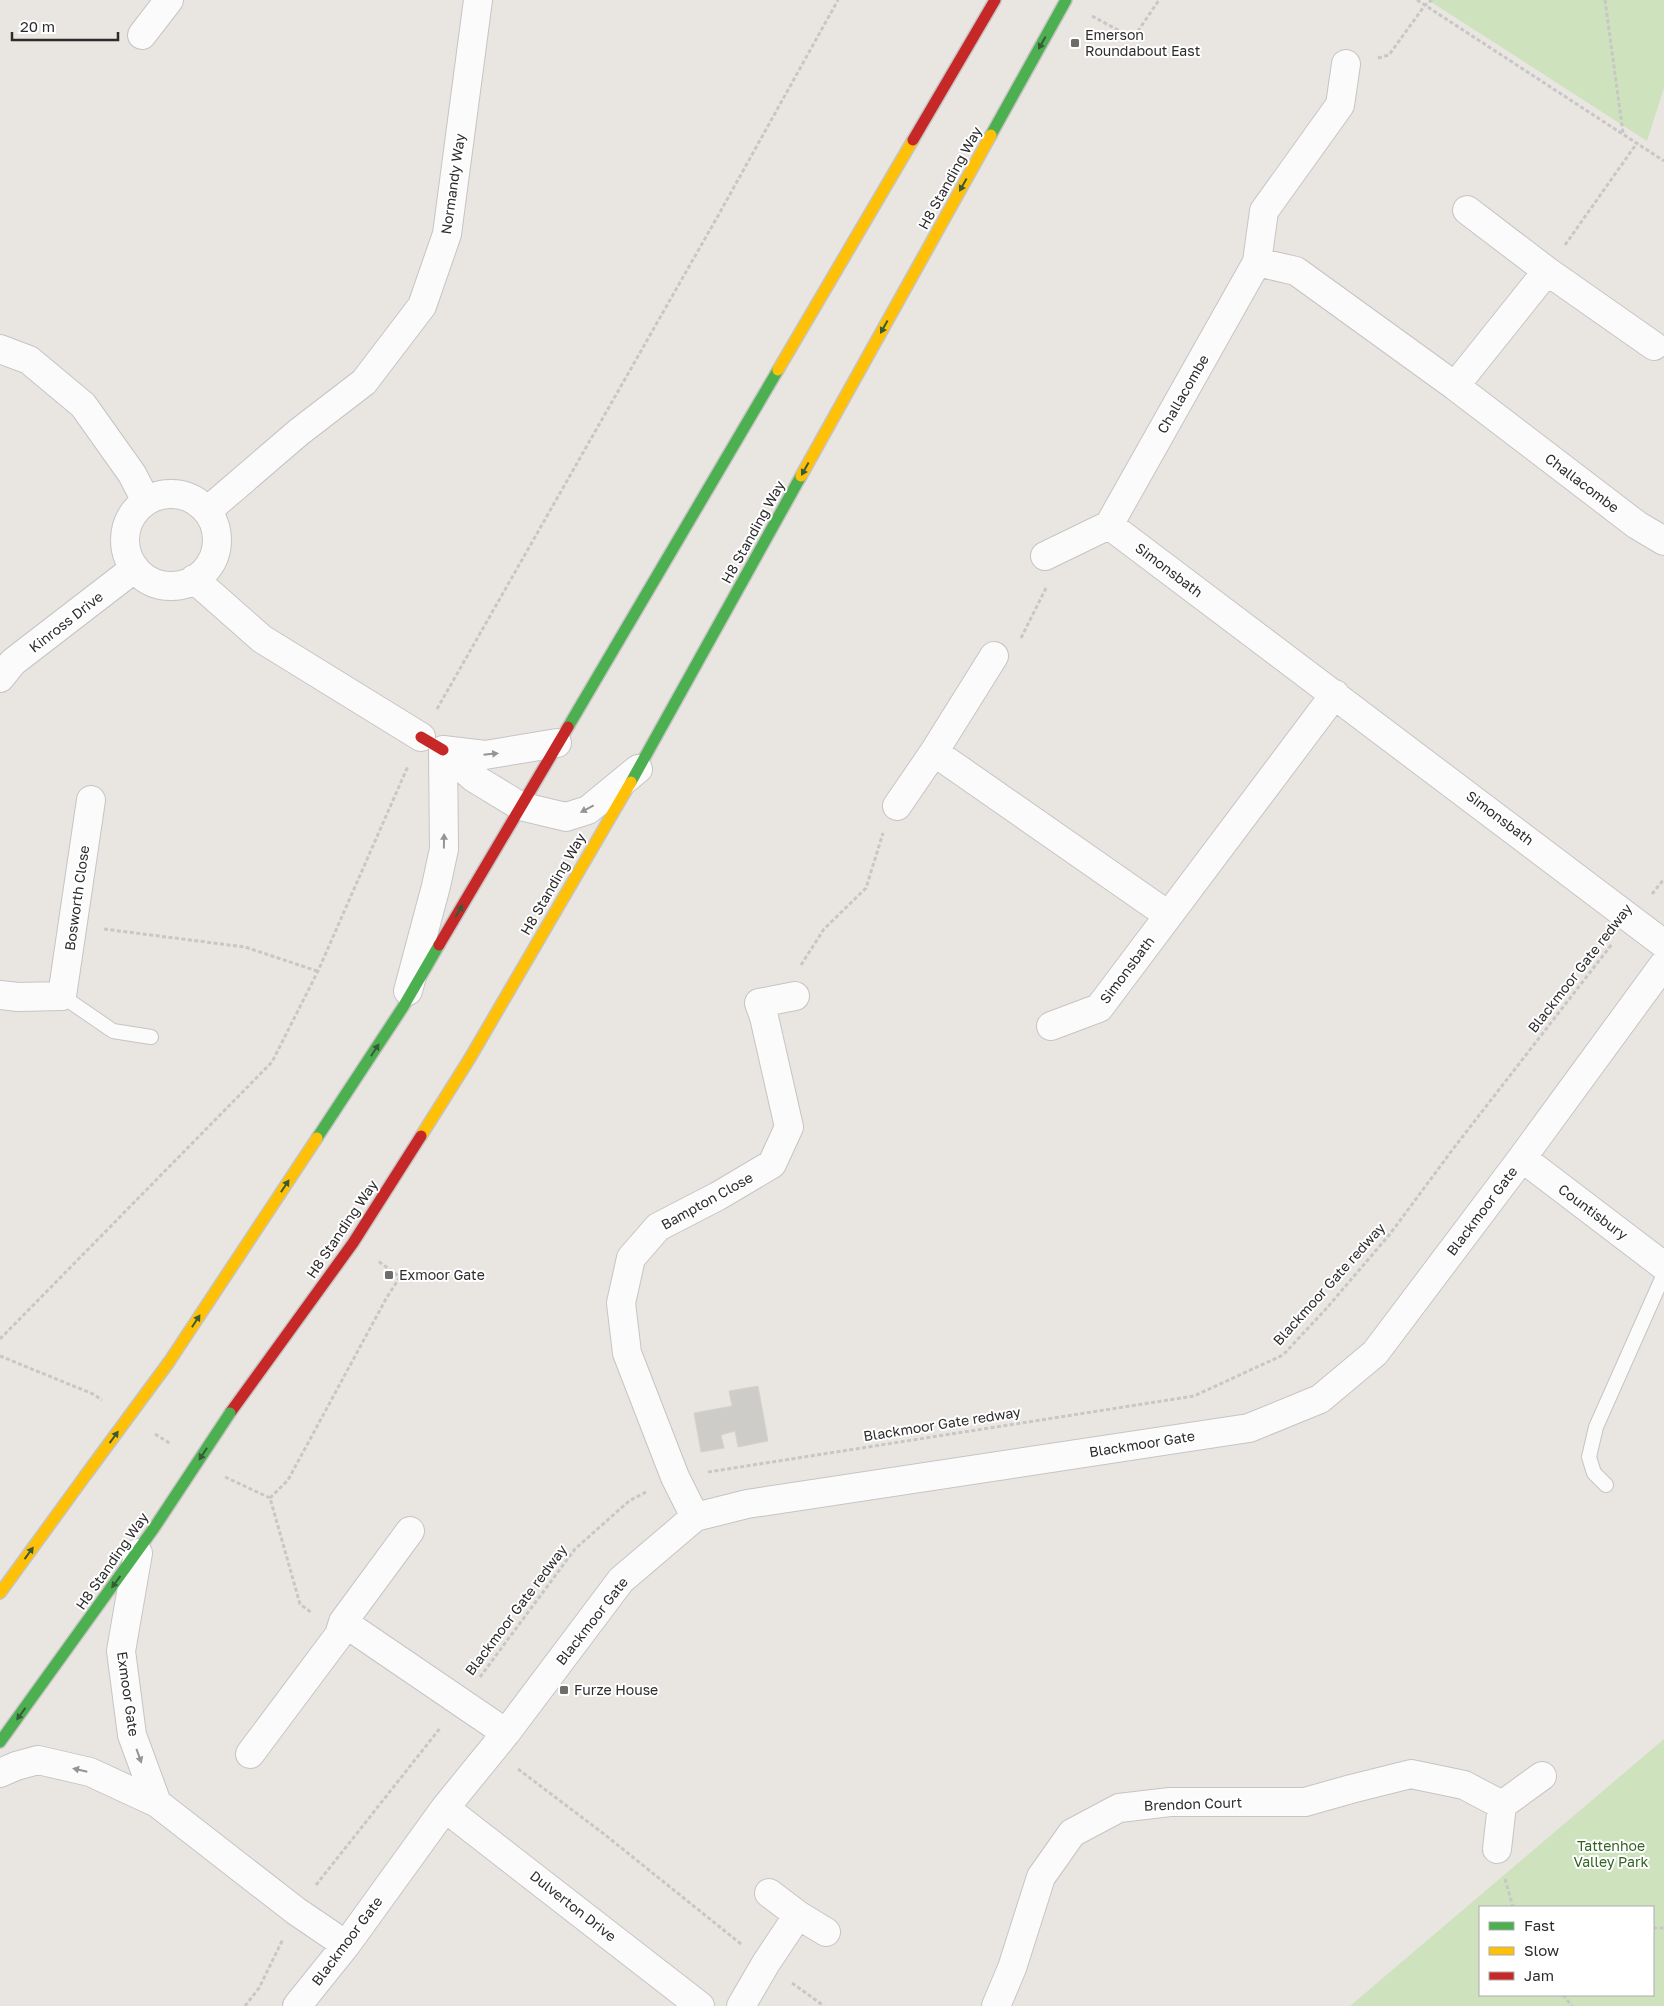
<svg xmlns="http://www.w3.org/2000/svg" width="1664" height="2006" viewBox="0 0 1664 2006" font-family="'Golos Text',sans-serif">
  <style>
    .green { fill: #cee2be; fill-rule: evenodd }
    .building { fill: #ceccc9; stroke: #d4d2ce }
    .lines { fill: none; stroke-linecap: round; stroke-linejoin: round }
    .lane-casing { stroke: #c6c4c4; stroke-width: 16 }
    .street-casing { stroke: #c6c4c4; stroke-width: 30 }
    .fast-casing { stroke: #c6c4c4; stroke-width: 14 }
    .slow-casing { stroke: #c6c4c4; stroke-width: 14 }
    .jam-casing { stroke: #c6c4c4; stroke-width: 14 }
    .path { stroke: #c7c7c6; stroke-width: 3; stroke-dasharray: 4 2.5; stroke-linecap: butt }
    .lane { stroke: #fcfbfb; stroke-width: 14 }
    .street { stroke: #fcfbfb; stroke-width: 28 }
    .fast { stroke: #4caf50; stroke-width: 11 }
    .slow { stroke: #ffc107; stroke-width: 11 }
    .jam { stroke: #c62828; stroke-width: 11 }
    .fast-bridge-casing { stroke: #c5c4c2; stroke-width: 14; stroke-linecap: butt }
    .slow-bridge-casing { stroke: #c5c4c2; stroke-width: 14; stroke-linecap: butt }
    .fast-bridge { stroke: #4caf50; stroke-width: 11 }
    .slow-bridge { stroke: #ffc107; stroke-width: 11 }
    .oneway { fill: #375a39 }
    .oneway2 { fill: #949494 }
    .poi-dot { fill: #6e6d6c; stroke: #fff; stroke-width: 2 }
    .labels { text-anchor: middle; stroke-width: 4; stroke-linejoin: round; paint-order: stroke }
    .poi-label { font-size: 14px; fill: #2c2c2c; stroke: #fff; text-anchor: start }
    .street-label { font-size: 14px; fill: #2c2c2c; stroke: #fff }
    .park-label { font-size: 14px; fill: #316321; stroke: #fff }
  </style>
  <rect width="100%" height="100%" fill="#e9e6e2"/>
  <path class="green" d="M1428,0H1664V88L1647,141Z
    M1664,1739V2006H1350ZM1653,1907V1995H1480V1907Z"/>
  <path class="building" d="M758,1386L768,1441L738,1447L735,1431L721,1435L724,1448L701,1452L694,1413L732,1406L729,1391Z"/>
  <g class="lines">
    <g class="lane-casing">
      <path id="lane" d="M62,996L113,1031L151,1037
        M1606,1485L1594,1473L1589,1457L1596,1427L1664,1274"/>
    </g>
    <g class="street-casing">
      <path id="street" d="M142,35L169,0
        M1467,210L1547,271L1654,346
        M1257,262L1296,271L1455,386L1637,525L1664,541
        M0,349L29,360L83,405L132,474L146,501
        M1455,386L1547,271
        M125 540a46 46 0 1 1 92 0a46 46 0 1 1-92 0Z
        M207,511L299,432L364,382L422,306L447,234L478,0
        M1109,525L1257,262L1264,211L1340,105L1346,64
        M1045,556L1109,525L1664,944
        M194,579L262,639L421,737
        M0,678L13,662L135,568
        M443,750L474,778L520,806L566,817L588,810L638,769
        M443,750L485,755L557,743
        M934,752L1168,915
        M897,806L934,752L994,656
        M408,991L436,886L444,849L443,750
        M0,995L18,997L62,996L91,800
        M1051,1026L1099,1008L1335,694
        M1522,1158L1664,1266
        M695,1517L675,1477L627,1353L621,1303L631,1258L658,1227L718,1196L772,1164L789,1127L764,1017L759,1003L795,996
        M138,1553L121,1651L132,1735L157,1803
        M343,1622L506,1733
        M250,1754L339,1635L343,1622L410,1531
        M0,1773L16,1766L38,1760L90,1772L157,1803L296,1911L346,1945
        M445,1808L700,2006
        M1497,1849L1502,1805
        M769,1893L798,1915L826,1932
        M297,2006L346,1945L445,1808L506,1733L621,1580L695,1517L747,1504L1249,1428L1320,1399L1375,1353L1522,1158L1664,964
        M741,2006L766,1963L798,1915
        M996,2006L1012,1968L1041,1877L1072,1833L1119,1808L1170,1802H1305L1351,1789L1411,1774L1464,1785L1502,1805L1542,1776"/>
    </g>
    <g class="fast-casing">
      <path id="fast" d="M991,135L1066,0
        M568,727L778,370
        M631,782L801,476
        M317,1138L403,1007L439,945
        M0,1742L154,1528"/>
    </g>
    <g class="slow-casing">
      <path id="slow" d="M778,370L913,140
        M801,476L991,135
        M421,1136L470,1058L631,782
        M169,1362L317,1138
        M0,1593L85,1476"/>
    </g>
    <g class="jam-casing">
      <path id="jam" d="M913,140L995,0
        M421,737L443,750
        M439,945L568,727
        M230,1413L353,1243L421,1136"/>
    </g>
    <path class="path" d="M1417,0L1664,161
      M1605,0L1623,133
      M1092,16L1129,36L1138,31L1159,0
      M1378,58L1389,55L1425,5L1432,0
      M1565,245L1637,143
      M1021,638L1046,588
      M437,709L719,214L838,0
      M1652,894L1664,879
      M104,929L245,947L317,971
      M801,965L824,929L866,888L883,833
      M0,1339L272,1062L318,971L408,766
      M0,1356L93,1394L102,1400
      M155,1434L171,1444
      M708,1472L1194,1396L1283,1355L1325,1310L1390,1234L1453,1149L1612,944
      M225,1477L270,1498L300,1604L312,1613
      M270,1498L288,1480L387,1297L400,1277L378,1261
      M480,1677L575,1549L629,1501L646,1492
      M518,1769L604,1834L741,1944
      M1505,1879L1513,1907
      M316,1885L441,1727
      M1653,1928H1664
      M792,1983L824,2006
      M1563,1995L1572,2006
      M245,2006L259,1988L283,1939"/>
    <use href="#lane" class="lane"/>
    <use href="#street" class="street"/>
    <use href="#fast" class="fast"/>
    <use href="#slow" class="slow"/>
    <use href="#jam" class="jam"/>
    <g class="fast-bridge-casing">
      <path id="fast-bridge" d="M154,1528L230,1413"/>
    </g>
    <g class="slow-bridge-casing">
      <path id="slow-bridge" d="M85,1476L169,1362"/>
    </g>
    <use href="#fast-bridge" class="fast-bridge"/>
    <use href="#slow-bridge" class="slow-bridge"/>
  </g>
  <defs><path id="oneway-solid" d="M-6-.8H1V-3.2L6.5 0L1 3.2V.8H-6Z" transform="scale(1.25)"/></defs>
  <g class="oneway">
    <use href="#oneway-solid" transform="translate(1042 43) rotate(119)"/>
    <use href="#oneway-solid" transform="translate(963 185) rotate(119)"/>
    <use href="#oneway-solid" transform="translate(884 327) rotate(119)"/>
    <use href="#oneway-solid" transform="translate(805 469) rotate(119)"/>
    <use href="#oneway-solid" transform="translate(459 911) rotate(-60)"/>
    <use href="#oneway-solid" transform="translate(375 1050) rotate(-57)"/>
    <use href="#oneway-solid" transform="translate(285 1186) rotate(-57)"/>
    <use href="#oneway-solid" transform="translate(196 1321) rotate(-57)"/>
    <use href="#oneway-solid" transform="translate(114 1437) rotate(-54)"/>
    <use href="#oneway-solid" transform="translate(203 1454) rotate(123)"/>
    <use href="#oneway-solid" transform="translate(29 1553) rotate(-54)"/>
    <use href="#oneway-solid" transform="translate(116 1582) rotate(126)"/>
    <use href="#oneway-solid" transform="translate(21 1714) rotate(126)"/>
  </g>
  <g class="oneway2">
    <use href="#oneway-solid" transform="translate(491 754) rotate(-6)"/>
    <use href="#oneway-solid" transform="translate(587 809) rotate(152)"/>
    <use href="#oneway-solid" transform="translate(444 841) rotate(-89)"/>
    <use href="#oneway-solid" transform="translate(139 1756) rotate(70)"/>
    <use href="#oneway-solid" transform="translate(80 1770) rotate(-167)"/>
  </g>
  <g class="poi-dot">
    <rect x="1070" y="38" width="10" height="10" rx="2.5"/>
    <rect x="384" y="1270" width="10" height="10" rx="2.5"/>
    <rect x="559" y="1685" width="10" height="10" rx="2.5"/>
  </g>
  <g class="labels">
    <g class="poi-label">
      <text x="1085" y="40">Emerson<tspan x="1085" dy="16">Roundabout East</tspan></text>
      <text x="399" y="1280">Exmoor Gate</text>
      <text x="574" y="1695">Furze House</text>
    </g>
    <g class="street-label">
      <text transform="translate(950 178) rotate(-61)" y="5">H8 Standing Way</text>
      <text transform="translate(453 184) rotate(-82)" y="5">Normandy Way</text>
      <text transform="translate(1183 394) rotate(-60)" y="5">Challacombe</text>
      <text transform="translate(1582 483) rotate(37)" y="5">Challacombe</text>
      <text transform="translate(753 532) rotate(-61)" y="5">H8 Standing Way</text>
      <text transform="translate(1169 570) rotate(37)" y="5">Simonsbath</text>
      <text transform="translate(66 622) rotate(-38)" y="5">Kinross Drive</text>
      <text transform="translate(1500 818) rotate(37)" y="5">Simonsbath</text>
      <text transform="translate(553 884) rotate(-60)" y="5">H8 Standing Way</text>
      <text transform="translate(77 898) rotate(-82)" y="5">Bosworth Close</text>
      <text transform="translate(1580 968) rotate(-52)" y="5">Blackmoor Gate redway</text>
      <text transform="translate(1127 970) rotate(-53)" y="5">Simonsbath</text>
      <text transform="translate(707 1201) rotate(-29)" y="5">Bampton Close</text>
      <text transform="translate(1482 1211) rotate(-53)" y="5">Blackmoor Gate</text>
      <text transform="translate(1593 1212) rotate(37)" y="5">Countisbury</text>
      <text transform="translate(342 1229) rotate(-56)" y="5">H8 Standing Way</text>
      <text transform="translate(1329 1284) rotate(-48)" y="5">Blackmoor Gate redway</text>
      <text transform="translate(942 1424) rotate(-9)" y="5">Blackmoor Gate redway</text>
      <text transform="translate(1142 1444) rotate(-9)" y="5">Blackmoor Gate</text>
      <text transform="translate(112 1561) rotate(-55)" y="5">H8 Standing Way</text>
      <text transform="translate(516 1610) rotate(-53)" y="5">Blackmoor Gate redway</text>
      <text transform="translate(592 1621) rotate(-52)" y="5">Blackmoor Gate</text>
      <text transform="translate(128 1694) rotate(82)" y="5">Exmoor Gate</text>
      <text transform="translate(1193 1804) rotate(-2)" y="5">Brendon Court</text>
      <text transform="translate(573 1906) rotate(38)" y="5">Dulverton Drive</text>
      <text transform="translate(347 1941) rotate(-53)" y="5">Blackmoor Gate</text>
    </g>
    <g class="park-label">
      <text x="1611" y="1851">Tattenhoe<tspan x="1611" dy="16">Valley Park</tspan></text>
    </g>
  </g>
  <rect x="1479" y="1906" width="175" height="90" fill="#ffffff" stroke="#ababab"/>
  <rect x="1489" y="1922" width="25" height="8" fill="#4caf50" stroke="#ababab"/>
  <text x="1524" y="1931" font-size="15" fill="#2c2c2c">Fast</text>
  <rect x="1489" y="1947" width="25" height="8" fill="#ffc107" stroke="#ababab"/>
  <text x="1524" y="1956" font-size="15" fill="#2c2c2c">Slow</text>
  <rect x="1489" y="1972" width="25" height="8" fill="#c62828" stroke="#ababab"/>
  <text x="1524" y="1981" font-size="15" fill="#2c2c2c">Jam</text>
  <path d="M12 32v8h106v-8" fill="none" stroke="#2c2c2c" stroke-width="2.5"/>
  <text x="20" y="32" font-size="15" fill="#2c2c2c" stroke="#ffffff" stroke-width="4" paint-order="stroke">20 m</text>
</svg>
